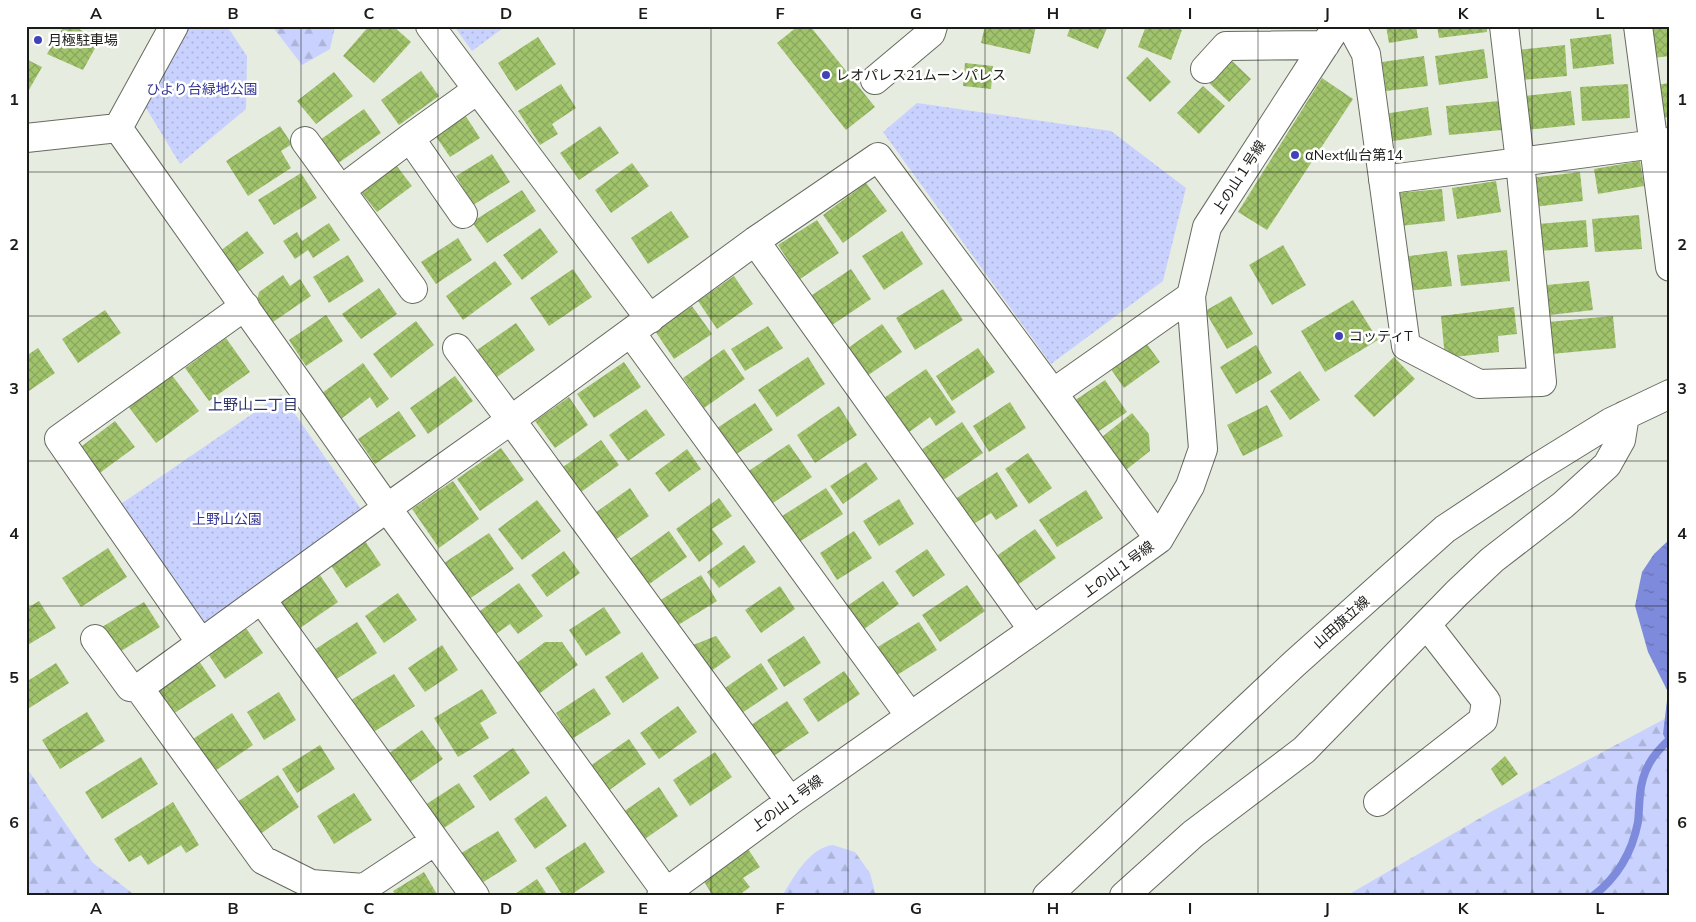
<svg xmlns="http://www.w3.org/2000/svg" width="1696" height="922" viewBox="0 0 1696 922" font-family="Mulish,'Noto Sans JP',sans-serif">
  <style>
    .grass { fill: url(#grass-dots) }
    .forest { fill: url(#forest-firs) }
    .water { fill: url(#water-ripples) }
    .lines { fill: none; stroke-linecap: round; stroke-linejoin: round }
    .stream { stroke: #7e8bdc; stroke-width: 8 }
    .building { fill: url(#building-cross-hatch) }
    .minor-casing { stroke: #666b60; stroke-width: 30 }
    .minor { stroke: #fff; stroke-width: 28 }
    .grid { fill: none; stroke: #1a1c18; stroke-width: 1; stroke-opacity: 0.55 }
    .poi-dot { fill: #4043b8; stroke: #fff; stroke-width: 2 }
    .labels { text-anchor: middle; stroke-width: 5; stroke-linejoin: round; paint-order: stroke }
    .poi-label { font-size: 14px; fill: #1a1c18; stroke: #fff; text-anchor: start }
    .park-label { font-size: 14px; fill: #343795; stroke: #fff }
    .street-label { font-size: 14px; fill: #1a1c18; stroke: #fff }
    .neighbourhood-label { font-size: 15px; fill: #2b316c; stroke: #fff }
    .neatline { fill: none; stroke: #1a1c18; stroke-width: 2 }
    .grid-label { font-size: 16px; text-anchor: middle; font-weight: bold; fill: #1a1c18 }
  </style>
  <defs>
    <pattern id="grass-dots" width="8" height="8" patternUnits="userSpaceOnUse" patternTransform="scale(1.25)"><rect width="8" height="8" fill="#c9d2fe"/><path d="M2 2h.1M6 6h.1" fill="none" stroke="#acb4d9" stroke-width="1.8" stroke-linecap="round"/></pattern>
    <pattern id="forest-firs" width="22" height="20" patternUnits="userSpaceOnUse" patternTransform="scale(1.25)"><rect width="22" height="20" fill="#c9d2fe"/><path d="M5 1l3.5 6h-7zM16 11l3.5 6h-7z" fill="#acb4d9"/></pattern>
    <pattern id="water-ripples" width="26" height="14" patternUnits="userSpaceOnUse" patternTransform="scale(1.25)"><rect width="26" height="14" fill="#7e8bdc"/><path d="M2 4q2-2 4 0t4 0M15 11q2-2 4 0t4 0" fill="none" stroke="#6671b1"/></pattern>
    <pattern id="building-cross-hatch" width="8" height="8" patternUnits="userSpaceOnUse" patternTransform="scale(1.25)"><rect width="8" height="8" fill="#a0c36b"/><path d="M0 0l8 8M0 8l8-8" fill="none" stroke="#89a75c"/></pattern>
  </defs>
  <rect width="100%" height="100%" fill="#e7ece0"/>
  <path class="grass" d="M186,26H227L247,56L246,109L180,164L143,103Z
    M454,26H506L472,51Z
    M917,103L1111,131L1186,188L1163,281L1051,364L883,132Z
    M281,394L363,512L204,626L118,506Z"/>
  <path class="forest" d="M272,26H335L330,49L302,65Z
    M1670,716V896H1346L1494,810Z
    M26,767L93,863L136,896H26Z
    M833,845L855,852L870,873L876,896H782C794,877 809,848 833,845Z"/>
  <path class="water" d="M1670,539V749L1663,734L1668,692L1648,652L1635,606L1642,572L1654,554Z"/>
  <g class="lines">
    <path class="stream" d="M1593,896C1618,877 1632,853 1638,822C1639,813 1639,804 1640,795C1642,771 1652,755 1670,739"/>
  </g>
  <path class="building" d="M64,26H74L99,41L83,70L47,54Z
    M369,26H393L411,42L374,83L343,56Z
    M798,26H810L875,107L846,130L777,43Z
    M985,26H1036L1030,54L981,43Z
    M1071,26H1108L1098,49L1067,36Z
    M1146,26H1171L1182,30L1171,60L1138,47Z
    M1386,26H1416L1418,38L1389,43Z
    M1437,26H1487V32L1439,38Z
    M1649,26H1670V56L1652,58Z
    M1611,34L1614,64L1573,69L1570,39Z
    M538,37L556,64L516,91L498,63Z
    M1565,45L1567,76L1520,80L1517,50Z
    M1484,49L1488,78L1439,85L1435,56Z
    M1424,56L1428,86L1386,91L1382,62Z
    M1147,57L1171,82L1150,102L1126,78Z
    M26,59L42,67L26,95Z
    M1230,59L1251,79L1229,102L1208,82Z
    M965,63L993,66L991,89L963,86Z
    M421,71L439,96L399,125L381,100Z
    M334,72L353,96L316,124L297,101Z
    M1322,78L1353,99L1267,230L1238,212Z
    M1670,83V117L1659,118L1656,85Z
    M561,84L576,108L552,124L558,134L540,145L518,111Z
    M1628,84L1630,118L1582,121L1580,87Z
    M1203,86L1225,106L1199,134L1177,113Z
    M1571,91L1575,125L1526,130L1523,96Z
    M1499,101L1502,130L1449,135L1446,106Z
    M1428,107L1432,135L1387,142L1384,114Z
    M364,109L381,133L334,166L317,142Z
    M465,115L480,138L450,157L435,135Z
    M280,126L292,144L281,151L291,168L248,196L226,161Z
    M600,126L619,153L579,180L560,153Z
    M492,154L510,182L473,205L456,176Z
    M1640,161L1644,186L1598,194L1594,169Z
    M632,163L649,186L611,213L595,190Z
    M396,165L412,186L377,212L361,192Z
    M1580,172L1583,201L1534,207L1531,178Z
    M301,173L317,198L274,225L258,200Z
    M1496,181L1501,212L1457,219L1452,188Z
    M866,183L887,211L843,243L823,215Z
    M1442,189L1445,221L1400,226L1396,193Z
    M522,190L536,211L487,243L472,222Z
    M671,211L689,237L648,264L631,238Z
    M1639,215L1642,249L1595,252L1592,219Z
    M817,220L839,253L800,279L778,245Z
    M1586,220L1588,247L1540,251L1538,224Z
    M329,223L340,240L313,258L308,250L295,259L283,241L297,232L302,241Z
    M540,228L558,252L522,280L503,255Z
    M247,231L264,253L236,273L220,251Z
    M902,231L923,264L884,290L862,256Z
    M458,238L472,260L436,284L421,262Z
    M1283,245L1306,285L1272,305L1249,265Z
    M1507,250L1510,281L1461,286L1457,255Z
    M1447,251L1452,286L1407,291L1402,257Z
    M348,255L364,281L329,303L313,277Z
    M495,261L512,284L463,320L446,296Z
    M573,269L592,297L549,326L530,298Z
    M851,269L871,299L829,327L809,297Z
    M283,275L290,286L300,279L311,296L270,324L256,305L259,292Z
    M734,276L753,304L717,329L698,301Z
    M1589,281L1593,310L1550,315L1547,285Z
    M379,288L397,314L361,339L342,314Z
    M943,289L963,320L915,350L896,318Z
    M1231,296L1253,334L1227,349L1205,311Z
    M1353,300L1378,340L1325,372L1301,331Z
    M692,306L712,334L674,359L655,331Z
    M1514,307L1517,334L1498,336L1499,352L1445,358L1441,316Z
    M105,310L121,333L78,363L62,339Z
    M326,315L343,341L306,366L289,340Z
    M1613,316L1616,348L1551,354L1548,322Z
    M416,321L434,345L391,378L373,354Z
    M516,323L535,350L497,377L477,350Z
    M882,324L902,352L864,378L845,350Z
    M768,326L783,348L745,371L731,349Z
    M226,338L250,372L209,401L185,368Z
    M1144,340L1160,362L1124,388L1108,365Z
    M1256,345L1272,373L1236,394L1220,367Z
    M38,348L55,373L26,393V356Z
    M978,348L995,372L952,401L936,376Z
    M724,349L745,379L704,408L683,378Z
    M808,357L825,384L777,417L758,390Z
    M1394,357L1415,379L1374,417L1354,396Z
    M624,362L641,387L594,418L577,394Z
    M363,363L389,399L377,408L370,397L341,419L322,393Z
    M926,369L956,412L936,426L930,417L905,435L881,400Z
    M1300,371L1320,400L1290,420L1270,391Z
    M171,374L199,411L156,443L128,406Z
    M455,376L473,401L428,434L410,408Z
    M1105,380L1127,412L1096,433L1074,401Z
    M569,397L588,425L555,448L535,421Z
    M1010,402L1026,428L989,452L973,426Z
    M755,403L773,430L735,455L717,428Z
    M1267,405L1283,436L1243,456L1227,425Z
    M839,406L857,435L815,463L797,435Z
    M646,409L665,435L628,461L609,435Z
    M399,411L416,436L375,464L358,439Z
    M1132,413L1149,434L1150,451L1122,473L1097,441Z
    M115,421L135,447L97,475L78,449Z
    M962,422L983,453L939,483L918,452Z
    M601,440L619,465L581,492L563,467Z
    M789,444L812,477L767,507L744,474Z
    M501,448L524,480L480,511L457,479Z
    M687,449L701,469L669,492L655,473Z
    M1028,453L1052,488L1029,504L1005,469Z
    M866,462L878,479L843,504L830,486Z
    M997,472L1018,506L996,520L991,513L969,527L952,501Z
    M453,481L479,519L439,548L412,509Z
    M630,488L649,516L615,540L595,513Z
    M826,488L843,514L796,544L779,518Z
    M1086,490L1103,518L1057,547L1039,520Z
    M719,498L732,516L712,529L723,544L699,562L676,529Z
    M899,499L914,524L879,546L863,521Z
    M537,500L561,531L522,560L498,529Z
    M1035,529L1056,558L1016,586L995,557Z
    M669,531L687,557L648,585L630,559Z
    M854,531L872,558L837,580L820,553Z
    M489,533L514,569L469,599L444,563Z
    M365,541L381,565L346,588L330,564Z
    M744,545L756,562L719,588L707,572Z
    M108,548L127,577L81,607L62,578Z
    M927,549L945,575L913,597L895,571Z
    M564,551L580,573L547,597L531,575Z
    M320,575L338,602L300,628L281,602Z
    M701,575L717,601L675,627L659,601Z
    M883,581L899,604L860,632L843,609Z
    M519,583L543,616L518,634L510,624L493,636L477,613Z
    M967,585L985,611L940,642L922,615Z
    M780,586L795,609L761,633L745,610Z
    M398,593L417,620L384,643L365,616Z
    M39,601L56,628L26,646V609Z
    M144,602L160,627L118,653L102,627Z
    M604,607L621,633L586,656L569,630Z
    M357,622L377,653L335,680L314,650Z
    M919,622L937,650L894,677L876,648Z
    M246,628L263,653L225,679L208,654Z
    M716,636L731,657L707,674L688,647Z
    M804,636L821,663L784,687L767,660Z
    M545,642H562L578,665L536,696L514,665Z
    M442,645L458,670L425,692L408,668Z
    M642,652L659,678L623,703L605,677Z
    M199,661L216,686L173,714L156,689Z
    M56,663L69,683L26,710V682Z
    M761,663L778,689L739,715L722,690Z
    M844,671L860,694L818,722L803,699Z
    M394,674L415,706L372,733L351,700Z
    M594,688L611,714L572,739L556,713Z
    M482,689L497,713L480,723L489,738L458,757L434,718Z
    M279,692L296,720L264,740L247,712Z
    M787,701L809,733L772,757L751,725Z
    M678,706L697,732L659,759L640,733Z
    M87,712L105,741L60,769L42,740Z
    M232,713L253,745L212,773L190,741Z
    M422,730L443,759L406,785L385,756Z
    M629,739L646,764L608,791L590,766Z
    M320,745L335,769L297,793L282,769Z
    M513,748L530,773L490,801L473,776Z
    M715,752L732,777L690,806L673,780Z
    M1505,756L1518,774L1502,786L1491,769Z
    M141,757L158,784L102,819L85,792Z
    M278,775L299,807L256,837L234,804Z
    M459,783L475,807L441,830L425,805Z
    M659,787L678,816L642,841L623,812Z
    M354,793L372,820L334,844L317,816Z
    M546,796L567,826L535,849L514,819Z
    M173,802L199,845L186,853L181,845L148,865L141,855L129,862L114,839Z
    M498,831L517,861L477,886L458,855Z
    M585,842L605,872L569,896H563L545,868Z
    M748,849L760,867L743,878L750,887L738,896H713L703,880Z
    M424,872L438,896H396L393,891Z
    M537,879L548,896H512Z"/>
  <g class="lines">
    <g class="minor-casing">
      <path id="minor" d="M430,26L650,319
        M1351,26L1366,54L1406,346L1479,384L1542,382L1520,162L1504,26
        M1638,26L1670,267
        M1205,69L1226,46L1325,45
        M875,80L931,33L933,26
        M118,128L387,508L666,892
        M118,128L174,26
        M26,138L118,128
        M410,138L463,214
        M305,141L413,289
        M1383,180L1670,142
        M341,190L410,138L477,90
        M755,241L1033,630
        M631,333L910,716
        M457,348L511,420L790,801
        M1053,393L1191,296
        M262,600L475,896
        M95,639L130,687L139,688
        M201,643L59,439L245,306
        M1378,802L1483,720L1486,701L1427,625
        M435,841L364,888L311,884L263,860L139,688L387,508L511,420L755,241L878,157L1053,393L1159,539
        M661,896L790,801L1033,630L1159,539L1190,486L1203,449L1191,296L1207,227L1337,26
        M1047,896L1294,664L1445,529L1535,469L1611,422L1670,394
        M1124,896L1193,834L1304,750L1457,593L1492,560L1563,505L1607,465L1621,440L1625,415"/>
    </g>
    <use href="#minor" class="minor"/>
  </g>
  <path class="grid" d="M164,26V896M301,26V896M438,26V896M574,26V896M711,26V896M848,26V896M985,26V896M1122,26V896M1258,26V896M1395,26V896M1532,26V896M26,172H1670M26,316H1670M26,461H1670M26,606H1670M26,750H1670"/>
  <g class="poi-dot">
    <circle cx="38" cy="40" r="5"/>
    <circle cx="826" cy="75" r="5"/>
    <circle cx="1295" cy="155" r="5"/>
    <circle cx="1339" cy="336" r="5"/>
  </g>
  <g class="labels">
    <g class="poi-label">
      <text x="48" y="45">月極駐車場</text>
      <text x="836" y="80">レオパレス21ムーンパレス</text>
      <text x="1305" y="160">αNext仙台第14</text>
      <text x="1349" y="341">コッティT</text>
    </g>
    <g class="park-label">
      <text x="202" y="94">ひより台緑地公園</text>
      <text x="227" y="524">上野山公園</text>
    </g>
    <g class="street-label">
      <text transform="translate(1239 177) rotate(-57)" y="5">上の山１号線</text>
      <text transform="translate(1118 569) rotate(-36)" y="5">上の山１号線</text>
      <text transform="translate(1341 622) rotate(-42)" y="5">山田旗立線</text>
      <text transform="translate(787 803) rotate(-36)" y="5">上の山１号線</text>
    </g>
    <g class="neighbourhood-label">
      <text x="253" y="410">上野山二丁目</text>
    </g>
  </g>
  <rect width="1696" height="922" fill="none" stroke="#ffffff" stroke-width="55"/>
  <rect x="28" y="28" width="1640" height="866" class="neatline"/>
  <g class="grid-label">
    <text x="96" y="19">A</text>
    <text x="233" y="19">B</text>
    <text x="369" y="19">C</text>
    <text x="506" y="19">D</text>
    <text x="643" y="19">E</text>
    <text x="780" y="19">F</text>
    <text x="916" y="19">G</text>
    <text x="1053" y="19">H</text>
    <text x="1190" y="19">I</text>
    <text x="1327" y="19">J</text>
    <text x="1463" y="19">K</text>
    <text x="1600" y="19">L</text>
    <text x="14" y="105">1</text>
    <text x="1682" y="105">1</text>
    <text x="14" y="250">2</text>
    <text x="1682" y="250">2</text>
    <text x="14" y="394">3</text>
    <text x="1682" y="394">3</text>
    <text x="14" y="539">4</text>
    <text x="1682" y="539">4</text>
    <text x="14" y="683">5</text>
    <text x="1682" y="683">5</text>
    <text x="14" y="828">6</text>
    <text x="1682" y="828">6</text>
    <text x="96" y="914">A</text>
    <text x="233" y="914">B</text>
    <text x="369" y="914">C</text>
    <text x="506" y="914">D</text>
    <text x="643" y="914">E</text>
    <text x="780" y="914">F</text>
    <text x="916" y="914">G</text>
    <text x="1053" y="914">H</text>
    <text x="1190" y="914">I</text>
    <text x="1327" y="914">J</text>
    <text x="1463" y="914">K</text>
    <text x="1600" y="914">L</text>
  </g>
</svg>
